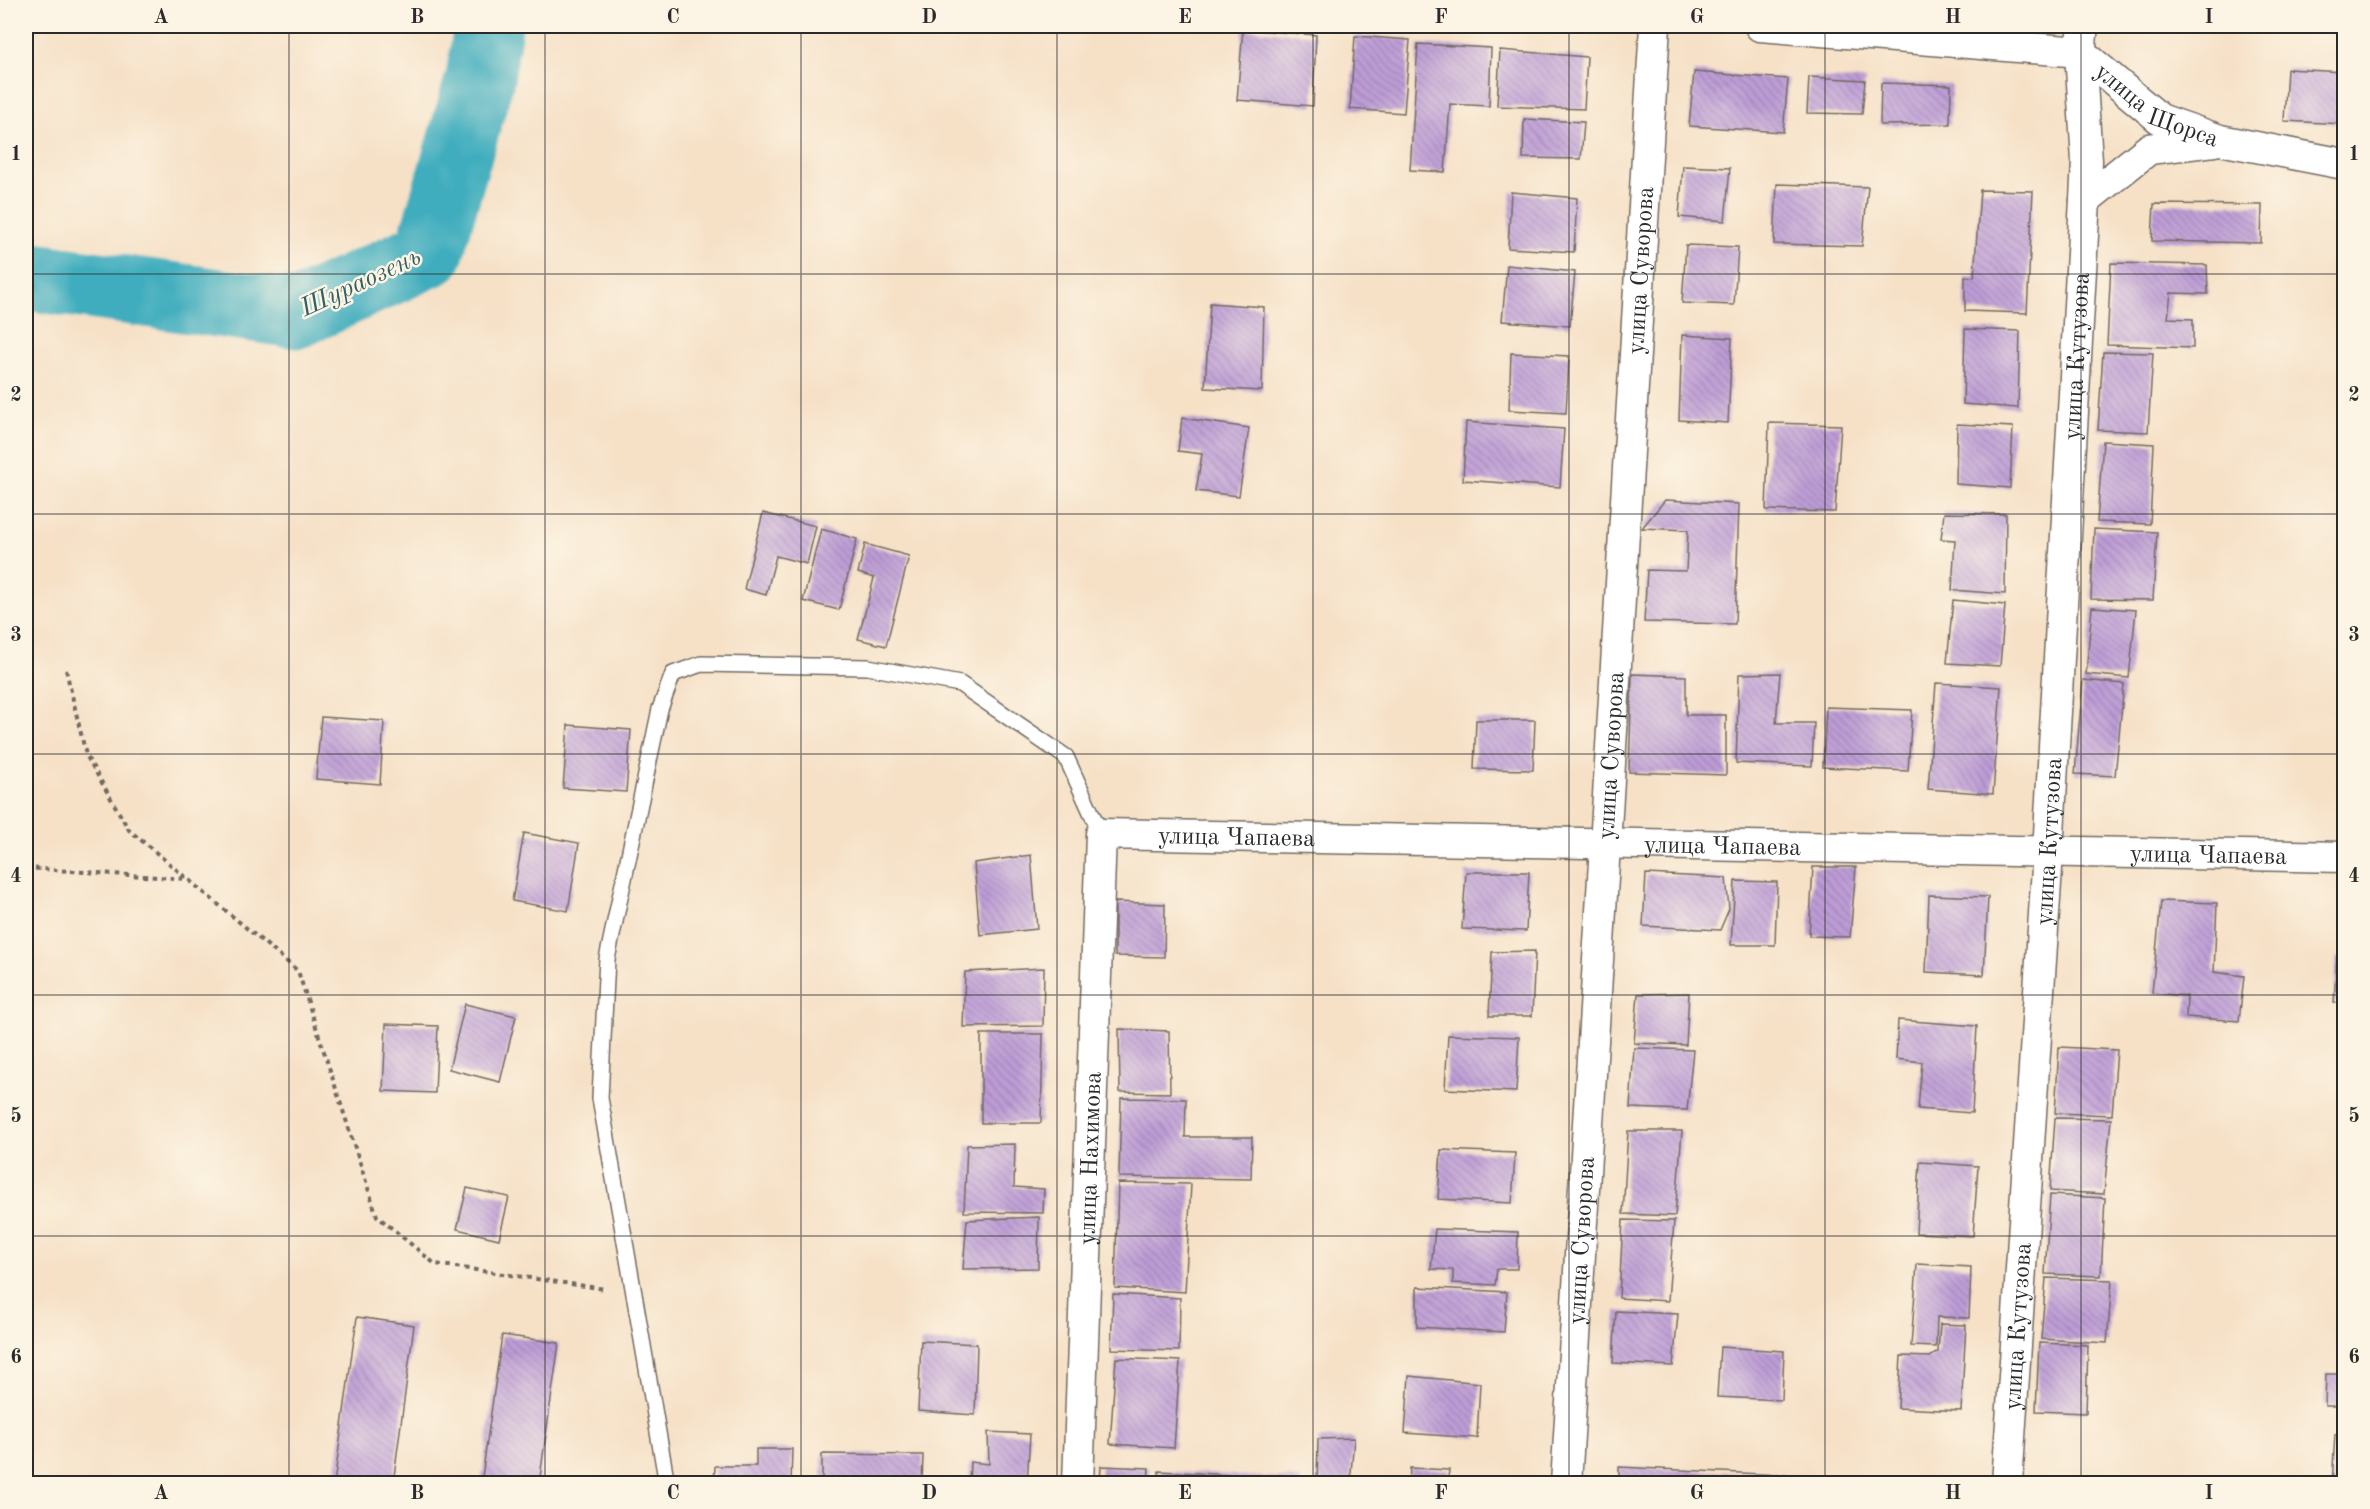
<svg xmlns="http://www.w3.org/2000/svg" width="2370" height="1509" viewBox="0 0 2370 1509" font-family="'Old Standard TT',serif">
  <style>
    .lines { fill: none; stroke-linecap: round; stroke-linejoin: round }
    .river { stroke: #40adbe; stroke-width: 69 }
    .building { fill: url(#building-back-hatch) }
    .lane-casing { stroke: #726b62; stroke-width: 18 }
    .street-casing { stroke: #726b62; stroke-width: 33 }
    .path { stroke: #726b62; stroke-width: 4; stroke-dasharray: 4.5 4.5; stroke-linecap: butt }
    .lane { stroke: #fff; stroke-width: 15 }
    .street { stroke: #fff; stroke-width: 30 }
    .grid { fill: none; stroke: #2b2b2b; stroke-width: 1.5; stroke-opacity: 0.55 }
    .labels { text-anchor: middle; stroke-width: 5; stroke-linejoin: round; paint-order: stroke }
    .street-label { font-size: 24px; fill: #2b2b2b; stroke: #fcf5e5 }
    .water-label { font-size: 26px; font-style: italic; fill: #335f66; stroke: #fcf5e5 }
    .neatline { fill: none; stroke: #2b2b2b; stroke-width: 2 }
    .grid-label { font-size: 20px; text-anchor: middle; font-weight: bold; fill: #2b2b2b }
  </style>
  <defs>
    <pattern id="building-back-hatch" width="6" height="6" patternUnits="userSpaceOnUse" patternTransform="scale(1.5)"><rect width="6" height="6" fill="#be9dd7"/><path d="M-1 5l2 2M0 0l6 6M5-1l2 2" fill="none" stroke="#9b80af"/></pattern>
  </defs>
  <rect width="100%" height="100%" fill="#fcf5e5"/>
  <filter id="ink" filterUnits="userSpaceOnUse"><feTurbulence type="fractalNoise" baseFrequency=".0167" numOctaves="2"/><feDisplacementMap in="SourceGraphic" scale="12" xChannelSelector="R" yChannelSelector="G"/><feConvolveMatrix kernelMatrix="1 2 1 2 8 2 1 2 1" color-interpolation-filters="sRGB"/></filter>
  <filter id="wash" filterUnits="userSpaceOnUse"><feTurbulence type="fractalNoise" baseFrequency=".008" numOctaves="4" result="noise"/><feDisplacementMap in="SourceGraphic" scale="24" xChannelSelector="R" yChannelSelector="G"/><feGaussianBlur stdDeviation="1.35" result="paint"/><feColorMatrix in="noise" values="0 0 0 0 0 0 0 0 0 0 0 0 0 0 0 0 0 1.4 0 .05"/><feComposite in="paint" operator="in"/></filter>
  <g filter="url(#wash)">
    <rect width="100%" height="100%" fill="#f6e1c7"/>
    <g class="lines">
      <path class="river" d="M26,276L297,314L429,253L480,78L488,26"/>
    </g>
    <g id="blocks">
      <path class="building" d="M1243,29L1316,35L1313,106L1237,100Z
        M1355,36L1410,40L1404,113L1350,109Z
        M1418,44L1491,48L1489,106L1450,104L1445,172L1410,170Z
        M1500,50L1587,57L1584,109L1497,106Z
        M2287,69L2344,72V124L2284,121Z
        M1694,72L1788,79L1783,132L1689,126Z
        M1809,77L1865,80L1862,114L1807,113Z
        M1881,83L1951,85L1950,124L1880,125Z
        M1524,119L1584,122L1581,159L1523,158Z
        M1683,166L1730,168L1725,221L1679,217Z
        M1777,184L1868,187L1862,246L1774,244Z
        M1980,190L2033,191L2027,313L1965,311V276L1974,277Z
        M1511,192L1577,198L1574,252L1508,248Z
        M2154,204L2262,205L2261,243L2152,241Z
        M1686,245L1738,247L1734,305L1682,303Z
        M2111,263L2207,265L2208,294L2171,293L2168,318L2193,319V348L2107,345Z
        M1507,265L1575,272L1570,326L1502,321Z
        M1210,303L1264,307L1262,391L1205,388Z
        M1965,329L2020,331L2018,408L1963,404Z
        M1682,335L1732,338L1728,423L1679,420Z
        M2103,352L2153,353L2148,432L2098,430Z
        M1511,353L1569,356L1566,413L1509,410Z
        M1182,418L1249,428L1239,496L1196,491L1202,454L1178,451Z
        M1466,422L1564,429L1560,487L1463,480Z
        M1769,423L1841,425L1835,512L1766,510Z
        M1957,424L2013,427L2010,488L1956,484Z
        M2103,441L2154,444L2150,524L2097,522Z
        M1665,500L1739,504L1735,624L1644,622L1647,570L1686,571L1688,530L1642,528Z
        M763,513L816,526L807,564L776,556L766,595L744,589Z
        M1944,513L2006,514L2005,594L1952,590L1955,540L1941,539Z
        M821,529L857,539L839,610L803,601Z
        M2094,529L2157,532L2153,600L2091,599Z
        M865,544L909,556L886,646L858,639L874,578L858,573Z
        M1953,600L2005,605L2000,666L1947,663Z
        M2092,607L2136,610L2129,678L2086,674Z
        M1780,673L1776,723H1814L1812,766L1736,763L1739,674Z
        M1632,674L1686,676V715H1726V775L1629,772Z
        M2083,680L2124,684L2115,776L2075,774Z
        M1936,683L2001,687L1993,794L1928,789Z
        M1826,707L1912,710L1908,771L1823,767Z
        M321,717L384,721L380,784L316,779Z
        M1476,720H1535L1533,770L1474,769Z
        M568,725L631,730L626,792L563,788Z
        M524,833L579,843L568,911L512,901Z
        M1031,855L1037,929L980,935L974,863Z
        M1813,867H1856L1850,937L1809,936Z
        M1466,872H1529L1526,931L1462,929Z
        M1646,874L1726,878L1729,909L1720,930L1643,926Z
        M1735,881L1777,882L1775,945H1731Z
        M1929,895L1988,897L1984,975L1926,972Z
        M2161,901L2217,903L2214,972L2244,976L2239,1021L2186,1017L2187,996L2152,993Z
        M1115,902L1165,904L1164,957L1115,956Z
        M1535,951L1532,1016H1489L1492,952Z
        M2337,957H2344V1003H2334Z
        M1044,968L1043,1026L963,1027L965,972Z
        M1689,993L1686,1045L1634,1043L1638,994Z
        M465,1004L516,1016L500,1082L449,1069Z
        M1898,1020L1977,1026L1972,1113L1918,1109L1922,1062L1896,1059Z
        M386,1024L438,1026L435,1093L383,1091Z
        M1119,1029L1169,1031L1170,1093L1120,1092Z
        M981,1034H1043L1041,1123H981Z
        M1448,1035L1519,1037L1516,1092L1445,1089Z
        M2059,1047L2117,1050L2112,1115L2055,1113Z
        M1634,1048L1693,1050L1687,1110L1630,1108Z
        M1121,1098L1186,1099L1185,1137H1252L1251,1179L1119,1177Z
        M2055,1118L2111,1119L2104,1194L2050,1191Z
        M1628,1131H1682L1675,1216L1623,1214Z
        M1015,1144L1014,1187L1044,1189L1043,1213L964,1212L967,1145Z
        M1441,1150L1515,1153L1512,1203L1438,1199Z
        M1920,1162L1978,1166L1973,1236L1916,1233Z
        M1118,1183L1191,1184L1185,1292L1115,1288Z
        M467,1188L509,1197L499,1239L457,1229Z
        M2050,1195L2105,1198L2101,1276L2045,1274Z
        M1039,1217L1038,1268L963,1269L967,1220Z
        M1623,1220L1674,1221L1668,1301L1619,1298Z
        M1435,1229L1518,1232L1517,1269H1497L1495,1285L1453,1283V1270L1431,1269Z
        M1917,1264L1971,1267L1969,1318L1937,1317L1936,1347L1911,1346Z
        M2046,1278L2112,1280L2107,1343L2041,1339Z
        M1417,1287L1507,1292L1504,1332L1417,1327Z
        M1113,1294L1180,1298L1179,1351L1111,1349Z
        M1616,1311L1678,1314L1673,1366L1613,1363Z
        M357,1317L414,1325L393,1484H334Z
        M1940,1324L1966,1325L1961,1411L1898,1408L1901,1356L1930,1357L1938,1352Z
        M502,1335L559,1343L539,1484H481Z
        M921,1341L977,1344L975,1415L918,1411Z
        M2039,1343L2088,1345L2086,1413L2036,1411Z
        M1720,1347L1784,1351L1782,1400L1717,1397Z
        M1116,1358L1180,1361L1174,1448L1110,1444Z
        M2326,1374H2344V1406H2325Z
        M1409,1376L1480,1383L1477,1438L1405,1433Z
        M988,1432L1030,1434L1027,1484H969L970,1462L989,1464Z
        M2335,1434L2344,1435V1484H2332Z
        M1354,1438L1350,1484H1317L1318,1439Z
        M756,1449H792L791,1484H714L715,1466H756Z
        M822,1454L923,1455L922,1484H822Z
        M1101,1466L1149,1468L1148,1484H1100Z
        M1619,1467L1842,1478V1484H1619Z
        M1410,1468L1449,1470L1447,1484H1409Z
        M1159,1471L1300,1479L1299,1484H1158Z"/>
    </g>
  </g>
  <g filter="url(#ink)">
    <use href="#blocks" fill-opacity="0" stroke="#726b62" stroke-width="1.5"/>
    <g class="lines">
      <g class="lane-casing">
        <path id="lane" d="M667,1484L600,1098L607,959L660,709L673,674L701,664L868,667L960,684L1066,757L1101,834"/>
      </g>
      <g class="street-casing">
        <g id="street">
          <path id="s1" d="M1760,26L2080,52L2160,119L2220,140L2344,164"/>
          <path d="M2085,200L2149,149L2214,141"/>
          <path id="s2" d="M1078,1484L1101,834L2344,857"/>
          <path id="s3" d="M1566,1484L1655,26"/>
          <path id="s4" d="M2007,1484L2048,852L2085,200L2087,161L2080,52L2083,26"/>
        </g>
      </g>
      <path class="path" d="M66,670L86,755L129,830L298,971L377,1216L435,1264L605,1289
        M26,868L187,879"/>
      <use href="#lane" class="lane"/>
      <use href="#street" class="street"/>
    </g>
  </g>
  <path class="grid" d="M289,26V1484M545,26V1484M801,26V1484M1057,26V1484M1313,26V1484M1569,26V1484M1825,26V1484M2081,26V1484M26,274H2344M26,514H2344M26,754H2344M26,995H2344M26,1236H2344"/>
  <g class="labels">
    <g class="street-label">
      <text dy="8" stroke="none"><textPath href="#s1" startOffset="416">улица Щорса</textPath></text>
      <text dy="8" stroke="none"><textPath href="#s3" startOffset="1216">улица Суворова</textPath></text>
      <text dy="8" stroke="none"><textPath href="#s4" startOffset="1130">улица Кутузова</textPath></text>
      <text dy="8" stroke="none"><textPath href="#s3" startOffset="730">улица Суворова</textPath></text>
      <text dy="8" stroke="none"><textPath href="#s2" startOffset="786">улица Чапаева</textPath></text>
      <text dy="8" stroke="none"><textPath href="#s4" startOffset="644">улица Кутузова</textPath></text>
      <text dy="8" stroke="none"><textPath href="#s2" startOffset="1272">улица Чапаева</textPath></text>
      <text dy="8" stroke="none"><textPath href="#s2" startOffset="1758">улица Чапаева</textPath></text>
      <text dy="8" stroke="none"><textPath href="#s2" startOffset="326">улица Нахимова</textPath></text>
      <text dy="8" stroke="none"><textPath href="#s3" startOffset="244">улица Суворова</textPath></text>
      <text dy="8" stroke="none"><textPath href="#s4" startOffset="158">улица Кутузова</textPath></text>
    </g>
    <g class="water-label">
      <text transform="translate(360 281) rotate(-25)" y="9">Шураозень</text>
    </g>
  </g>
  <rect width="2370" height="1509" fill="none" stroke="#fcf5e5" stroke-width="66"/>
  <rect x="33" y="33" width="2304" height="1443" class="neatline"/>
  <g class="grid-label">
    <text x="161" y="23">A</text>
    <text x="417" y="23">B</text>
    <text x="673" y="23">C</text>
    <text x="929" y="23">D</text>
    <text x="1185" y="23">E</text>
    <text x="1441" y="23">F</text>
    <text x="1697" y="23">G</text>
    <text x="1953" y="23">H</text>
    <text x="2209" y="23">I</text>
    <text x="16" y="160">1</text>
    <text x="2354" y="160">1</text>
    <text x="16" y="401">2</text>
    <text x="2354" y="401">2</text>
    <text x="16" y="641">3</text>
    <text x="2354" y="641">3</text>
    <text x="16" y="882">4</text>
    <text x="2354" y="882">4</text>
    <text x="16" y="1122">5</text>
    <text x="2354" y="1122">5</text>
    <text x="16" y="1363">6</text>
    <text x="2354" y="1363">6</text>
    <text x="161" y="1499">A</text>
    <text x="417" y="1499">B</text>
    <text x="673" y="1499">C</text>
    <text x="929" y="1499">D</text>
    <text x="1185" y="1499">E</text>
    <text x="1441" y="1499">F</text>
    <text x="1697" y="1499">G</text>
    <text x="1953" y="1499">H</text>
    <text x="2209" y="1499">I</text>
  </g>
</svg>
